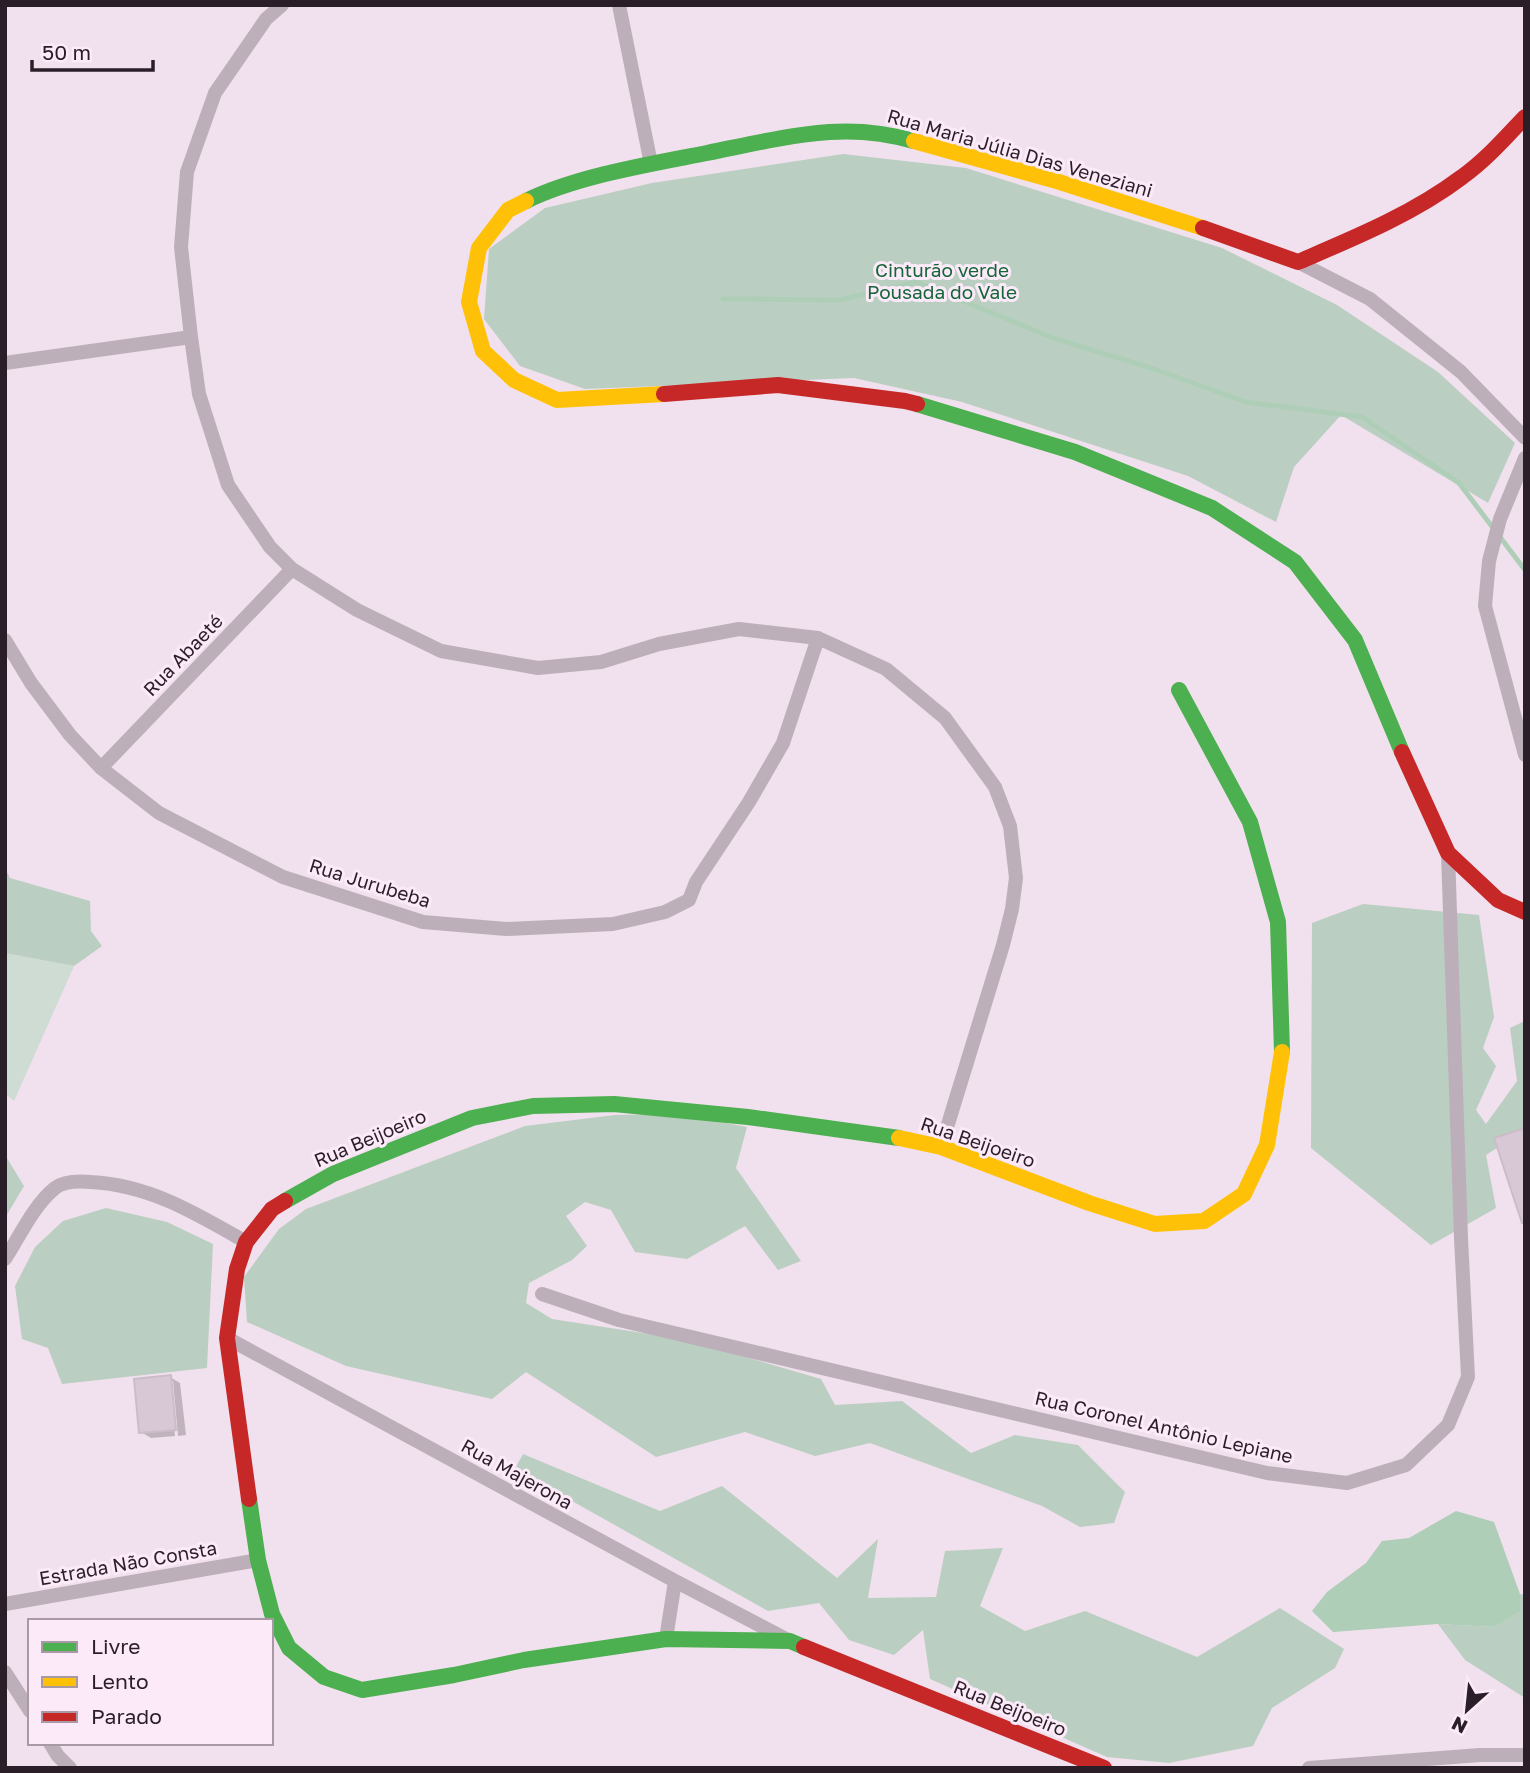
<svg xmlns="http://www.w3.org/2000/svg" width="1530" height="1773" viewBox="0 0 1530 1773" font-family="'Golos Text',sans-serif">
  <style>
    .green { fill: #cfdcd3 }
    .forest { fill: #bacfc1 }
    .water { fill: #afceb8 }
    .shadow { fill: #0003 }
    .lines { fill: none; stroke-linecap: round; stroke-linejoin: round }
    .stream { stroke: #afceb8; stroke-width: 5 }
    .building { fill: #d8c7d4; stroke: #cbbdc8; stroke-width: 2 }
    .street { stroke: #bdafba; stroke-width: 14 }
    .fast { stroke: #4caf50; stroke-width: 16 }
    .slow { stroke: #ffc107; stroke-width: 16 }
    .jam { stroke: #c62828; stroke-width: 16 }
    .labels { text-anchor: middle; stroke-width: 6; stroke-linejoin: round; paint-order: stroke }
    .street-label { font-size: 19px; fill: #2a1f28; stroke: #fdeaf9 }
    .park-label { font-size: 19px; fill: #146639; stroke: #fdeaf9 }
  </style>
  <rect width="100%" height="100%" fill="#f1e0ed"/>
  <path class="green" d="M5,953L74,966L14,1101L5,1093Z"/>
  <path class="forest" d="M843,154L966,168L1222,248L1337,305L1438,372L1515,443L1488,503L1341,415L1294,467L1276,522L1188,476L962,402L854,378L585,389L520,366L484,319L489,249L545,208L652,183Z
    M5,868L10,878L90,901L91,931L102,946L74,966L5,953Z
    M1363,904L1479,915L1494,1017L1483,1048L1496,1066L1476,1110L1486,1124L1517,1081L1510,1028L1525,1021V1130L1486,1155L1496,1208L1431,1245L1311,1148L1312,923Z
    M678,1114L747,1127L736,1168L801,1261L778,1270L745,1226L687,1259L635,1252L611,1210L585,1202L566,1216L587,1246L572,1260L529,1283L526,1303L552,1319L688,1340L821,1379L835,1405L902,1401L971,1453L1015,1435L1078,1445L1125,1492L1114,1523L1080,1527L1042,1506L870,1443L815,1456L745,1432L656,1457L526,1372L492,1399L346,1366L247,1322L244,1277L279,1229L306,1209L525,1126L615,1115Z
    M5,1155L24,1186L5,1218Z
    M106,1208L167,1222L213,1244L207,1368L62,1384L48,1348L22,1339L15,1286L35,1247L63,1221Z
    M523,1454L660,1511L722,1486L837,1578L878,1539L868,1598L936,1597L945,1551L1003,1548L980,1606L1025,1631L1085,1611L1197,1657L1280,1608L1344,1649L1335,1668L1272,1708L1253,1746L1169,1763L1107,1757L930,1679L923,1630L894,1655L849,1640L819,1603L768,1611L515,1469Z
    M1520,1594L1525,1595V1698L1465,1660L1438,1624L1494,1627L1519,1611Z"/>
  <path class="water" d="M1456,1511L1494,1522L1520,1594V1611L1494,1627L1438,1624L1333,1632L1312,1611L1327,1592L1366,1563L1382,1541L1409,1538Z"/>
  <path class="shadow" d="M170,1377L180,1383L186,1435L178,1436L173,1381H169L175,1436L151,1438L141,1432Z"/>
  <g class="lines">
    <path class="stream" d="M723,299L839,300L917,282L1053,338L1154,369L1246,402L1362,417L1459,483L1525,570"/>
  </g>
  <path class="building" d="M1525,1128V1222L1522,1223L1494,1138Z
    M171,1375L176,1430L139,1433L134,1379Z"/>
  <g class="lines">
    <path class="street" d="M282,5L266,19L215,93L187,172L181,247L191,337L199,394L228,485L270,547L292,569L357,610L441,651L538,668L601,662L659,644L739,629L818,638L886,669L945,718L995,787L1010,826L1016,878L1012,909L1003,945L941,1147
      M619,5L651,164
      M1298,262L1370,299L1461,372L1525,438
      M5,363L191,337
      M1525,458L1500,519L1489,561L1485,606L1525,755
      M5,640L31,683L70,735L101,768L159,813L283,877L423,922L506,929L613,924L665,912L689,900L696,882L749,802L783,743L818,638
      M101,768L292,569
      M5,1259C20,1236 33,1206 55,1188C64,1181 80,1181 91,1182C150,1185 197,1214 246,1242
      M542,1294L619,1320L1267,1473L1347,1483L1406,1465L1448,1425L1468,1377L1461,1238L1448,853
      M227,1338L675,1581L786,1639
      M5,1604L258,1560
      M666,1639L675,1581
      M5,1672L30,1711
      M50,1743L58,1756L70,1768
      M1309,1768L1480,1755H1525"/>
    <path class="fast" d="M526,201C577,176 651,164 707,153C747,145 788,135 829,132C858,130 886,133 914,141
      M917,404L1075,452L1212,508L1295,562L1355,640L1402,752
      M1179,690L1250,822L1278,922L1282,1052
      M285,1201L333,1174L472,1118L533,1106L614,1104L748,1117L899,1138
      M249,1499L258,1560L272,1614L289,1648L324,1677L362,1690L454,1675L524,1660L666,1639L790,1641L804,1647"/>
    <path class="slow" d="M914,141L1053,180L1203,228
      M526,201L508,210L479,248L469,302L483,351L514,380L557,400L664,394
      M899,1138L941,1147L1089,1203L1155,1224L1204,1221L1244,1194L1267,1145L1282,1052"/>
    <path class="jam" d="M1203,228L1298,262C1354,238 1413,214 1462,177C1486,160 1505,138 1525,117
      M664,394L778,385L905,401L917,404
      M1402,752L1448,853L1498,900L1525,912
      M249,1499L227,1338L237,1269L246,1242L272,1209L285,1201
      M804,1647L1104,1768"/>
  </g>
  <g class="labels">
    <g class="street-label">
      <text transform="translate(1020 153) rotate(16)" y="7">Rua Maria Júlia Dias Veneziani</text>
      <text transform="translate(183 655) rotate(-46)" y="7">Rua Abaeté</text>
      <text transform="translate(370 883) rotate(17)" y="7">Rua Jurubeba</text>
      <text transform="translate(370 1138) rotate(-23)" y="7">Rua Beijoeiro</text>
      <text transform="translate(978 1142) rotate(19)" y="7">Rua Beijoeiro</text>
      <text transform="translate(1164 1427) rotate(13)" y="7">Rua Coronel Antônio Lepiane</text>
      <text transform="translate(517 1474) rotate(29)" y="7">Rua Majerona</text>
      <text transform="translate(128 1563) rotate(-10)" y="7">Estrada Não Consta</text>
      <text transform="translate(1010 1708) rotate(22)" y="7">Rua Beijoeiro</text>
    </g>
    <g class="park-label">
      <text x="942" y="277">Cinturão verde<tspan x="942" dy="22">Pousada do Vale</tspan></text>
    </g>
  </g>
  <rect width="1530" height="1773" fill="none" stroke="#2a1f28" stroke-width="14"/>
  <rect x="28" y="1619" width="245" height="126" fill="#fdeaf9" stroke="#a999a5" stroke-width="2"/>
  <rect x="42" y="1642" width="35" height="10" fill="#4caf50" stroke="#a999a5" stroke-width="2"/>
  <text x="91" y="1654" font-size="21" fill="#2a1f28">Livre</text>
  <rect x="42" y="1677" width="35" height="10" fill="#ffc107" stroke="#a999a5" stroke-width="2"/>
  <text x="91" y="1689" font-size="21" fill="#2a1f28">Lento</text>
  <rect x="42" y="1712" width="35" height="10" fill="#c62828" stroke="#a999a5" stroke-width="2"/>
  <text x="91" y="1724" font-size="21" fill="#2a1f28">Parado</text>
  <g transform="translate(1467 1710) rotate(207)" stroke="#fdeaf9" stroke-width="5" paint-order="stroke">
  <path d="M0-5L12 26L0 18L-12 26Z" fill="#2a1f28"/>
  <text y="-10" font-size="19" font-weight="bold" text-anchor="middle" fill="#2a1f28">N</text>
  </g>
  <path d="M32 60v10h121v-10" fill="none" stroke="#2a1f28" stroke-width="3.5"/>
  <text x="42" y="60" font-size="21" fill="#2a1f28" stroke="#fdeaf9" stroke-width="5" paint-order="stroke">50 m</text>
</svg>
